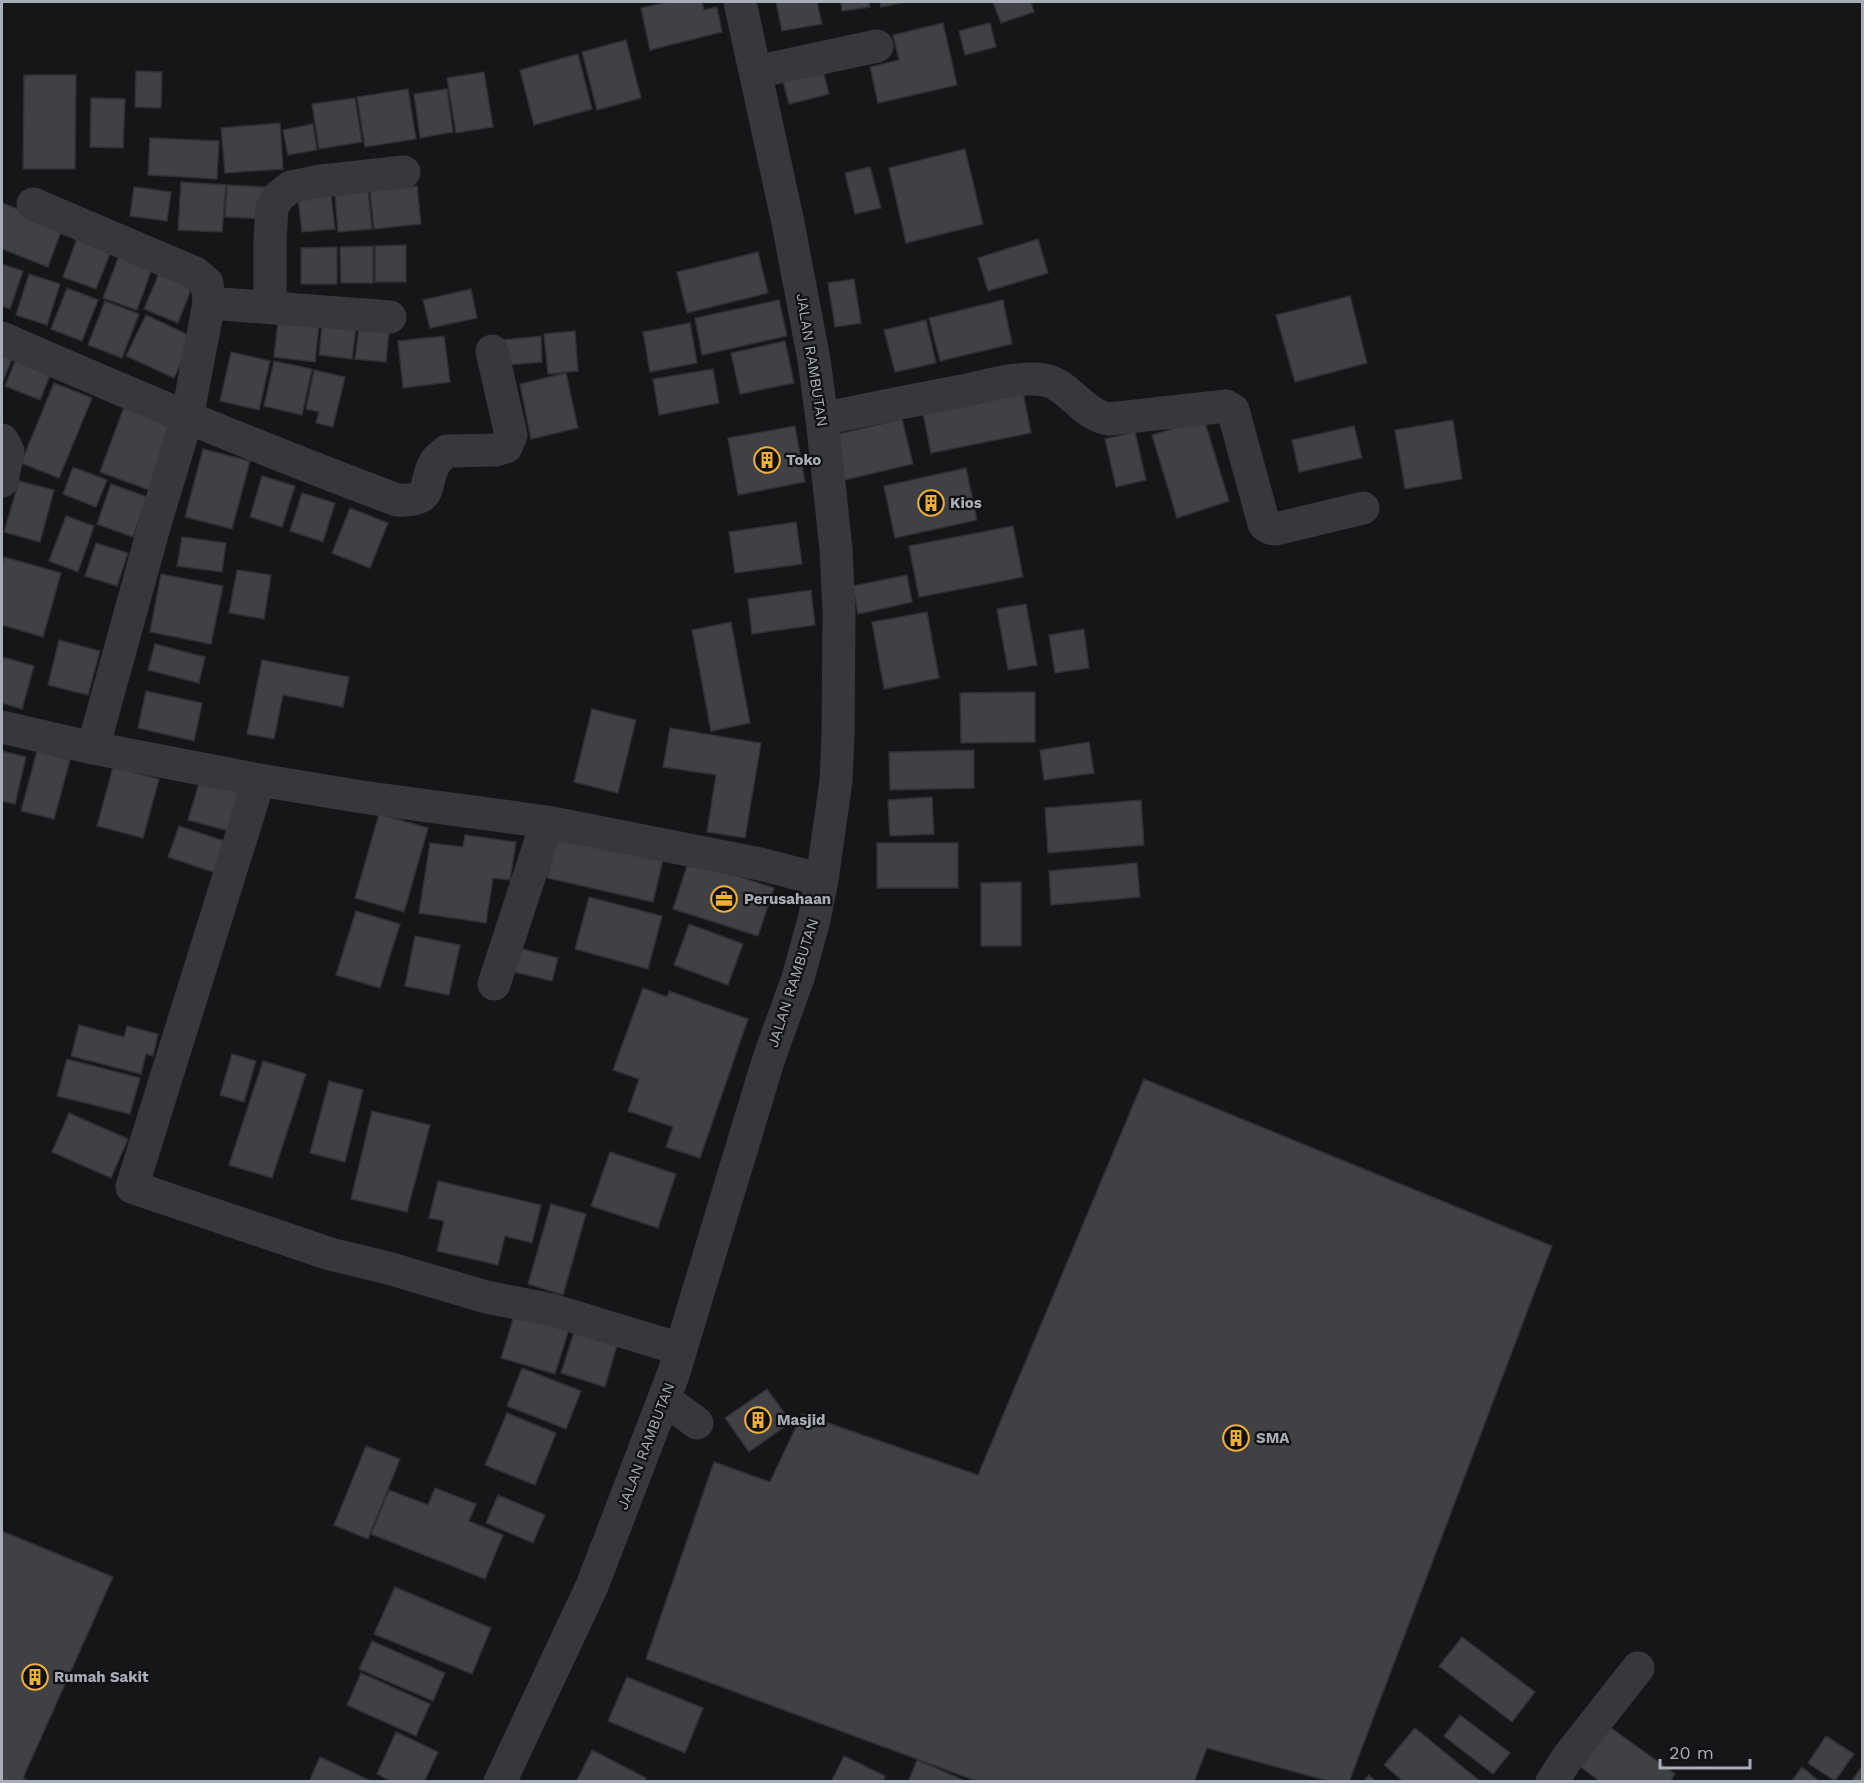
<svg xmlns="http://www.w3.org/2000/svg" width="1864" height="1783" viewBox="0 0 1864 1783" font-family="'Work Sans',sans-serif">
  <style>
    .building { fill: #404145; stroke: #303034; stroke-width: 1.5 }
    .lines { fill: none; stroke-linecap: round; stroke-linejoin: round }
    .minor { stroke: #37383d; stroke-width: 33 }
    .labels { text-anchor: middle; stroke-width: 4.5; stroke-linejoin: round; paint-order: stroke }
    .street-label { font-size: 15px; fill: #a8adb8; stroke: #111113 }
    .poi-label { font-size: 15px; font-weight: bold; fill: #a8adb8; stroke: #111113; text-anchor: start }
  </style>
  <rect width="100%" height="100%" fill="#161618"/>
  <path class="building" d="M668,2H702L704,10L717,7L722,32L650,50L641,8Z
    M776,2H817L822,24L782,31Z
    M841,2H869L870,7L842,11Z
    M880,2H905L881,7Z
    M993,2H1031L1034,12L1001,23Z
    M943,23L957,85L878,103L870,67L899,60L893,35Z
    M990,23L996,47L965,55L959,31Z
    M626,40L641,98L597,110L582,52Z
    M578,54L592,109L534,125L520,70Z
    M821,63L829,94L789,104L781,74Z
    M136,71L162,72L161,108L135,107Z
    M484,72L493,127L456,133L447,78Z
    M24,75H76L75,169H23Z
    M408,89L416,139L365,147L357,97Z
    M447,89L453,132L420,138L414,94Z
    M91,98L125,99L123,148L90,147Z
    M355,98L362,142L319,149L312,104Z
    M280,123L283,169L225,173L221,128Z
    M313,124L317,150L288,155L283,130Z
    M150,138L219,141L217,179L148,175Z
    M965,149L983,224L906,243L889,168Z
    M870,167L881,208L855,214L845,173Z
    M181,182L226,185L222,232L178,230Z
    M227,185L266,187L264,219L225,217Z
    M417,186L421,224L374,229L370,190Z
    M134,187L171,192L167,221L130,216Z
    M368,191L372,229L338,232L335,195Z
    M331,195L335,229L302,232L298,198Z
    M2,203L63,226L48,267L2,249Z
    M79,233L113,246L96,289L63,277Z
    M1038,239L1048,273L988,291L978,258Z
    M406,245V282H375V246Z
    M373,246V283H341L340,247Z
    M337,247V284H301V248Z
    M122,248L155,260L137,310L103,298Z
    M758,252L768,293L687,313L677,272Z
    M2,264L23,271L10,309L2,306Z
    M162,266L195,279L178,323L144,309Z
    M29,274L60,284L47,325L16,315Z
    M854,279L861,323L835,327L828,283Z
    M67,288L98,300L82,341L51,329Z
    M471,289L477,318L430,328L423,300Z
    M1350,296L1367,363L1295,382L1276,315Z
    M779,300L787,336L702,355L695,318Z
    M1003,300L1012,344L940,361L929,318Z
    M105,301L139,314L122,358L88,345Z
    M146,315L193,337L174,378L126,356Z
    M926,320L936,363L895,372L884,330Z
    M278,322L319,326L315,362L274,357Z
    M690,323L697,363L650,372L643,332Z
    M322,325L356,328L352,359L319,355Z
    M359,328L389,331L386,362L355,359Z
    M575,331L578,371L548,374L544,334Z
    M444,336L450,382L403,388L398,341Z
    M541,336L542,362L505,365L503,340Z
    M785,341L794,383L740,394L731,353Z
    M2,346L15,352L2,383Z
    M231,352L270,361L259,410L220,401Z
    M16,359L51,373L40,400L5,386Z
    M274,361L312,369L302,415L264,406Z
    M713,369L719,403L659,415L653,379Z
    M314,370L345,377L333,427L316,423L319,412L306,409Z
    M566,373L578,428L531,439L520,384Z
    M54,383L92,398L59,478L21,463Z
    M1023,392L1031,433L931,453L923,413Z
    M124,407L172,424L149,490L100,472Z
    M902,419L913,464L844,480L834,435Z
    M1204,419L1229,501L1177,518L1152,435Z
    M1453,420L1462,479L1405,489L1395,430Z
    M795,426L805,482L738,495L728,438Z
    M1354,426L1362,458L1299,472L1292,440Z
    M1135,432L1146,480L1116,487L1105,439Z
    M203,449L250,461L232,529L185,517Z
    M73,467L107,480L96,507L63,494Z
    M966,468L977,520L895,538L884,486Z
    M262,476L295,486L282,527L250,517Z
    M19,481L54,490L40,542L4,532Z
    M111,484L147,497L133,537L97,524Z
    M302,493L335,503L323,542L290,531Z
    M350,508L388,523L370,568L332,553Z
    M66,516L94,526L78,572L49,561Z
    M796,522L802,564L735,573L729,532Z
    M1013,526L1023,577L919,597L909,546Z
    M182,537L226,543L222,572L177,566Z
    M96,543L128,553L117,586L85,576Z
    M4,557L61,573L43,637L2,625V567Z
    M237,570L271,575L264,619L229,613Z
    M161,574L223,586L211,644L150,632Z
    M907,575L912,602L858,614L853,586Z
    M811,590L815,625L752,634L748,599Z
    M1026,604L1037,665L1008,670L997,609Z
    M927,612L939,678L884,689L872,622Z
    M731,622L750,723L711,731L692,630Z
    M1084,629L1089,668L1055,673L1049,635Z
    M59,640L100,651L88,695L48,685Z
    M155,644L205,657L199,683L148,670Z
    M2,657L34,666L22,709L2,703Z
    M262,660L349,677L343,707L283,695L274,739L247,734Z
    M146,691L202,703L194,741L138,728Z
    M1035,692V742L961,743L960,693Z
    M592,709L636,720L618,793L574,782Z
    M670,728L761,743L745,838L707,832L716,775L663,767Z
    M1089,742L1094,773L1044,780L1040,750Z
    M974,750V788L890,790L889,752Z
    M2,751L26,757L15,804L2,801Z
    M37,751L70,760L54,819L21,811Z
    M113,767L159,779L143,838L97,826Z
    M200,780L244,792L233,832L188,820Z
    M932,797L934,834L890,836L888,800Z
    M1141,800L1144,845L1048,853L1045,808Z
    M379,814L428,828L404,912L355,898Z
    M179,826L227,842L216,873L168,857Z
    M559,826L665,851L653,902L547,878Z
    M465,835L516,842L510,880L493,878L486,923L419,913L430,843L463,847Z
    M877,843H958V888H877Z
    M689,860L774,888L758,936L673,909Z
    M1137,863L1140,897L1051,905L1049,871Z
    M1021,882V946H981V883Z
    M589,897L662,916L648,969L575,949Z
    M356,911L400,924L380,988L336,975Z
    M689,924L743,944L728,985L674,965Z
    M415,936L460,945L449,995L405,986Z
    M507,945L558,958L552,981L502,969Z
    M643,988L667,997L669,991L748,1019L700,1158L666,1147L673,1127L628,1111L639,1079L613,1070Z
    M79,1025L124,1037L127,1026L158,1034L153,1056L146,1054L141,1074L71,1056Z
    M232,1054L256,1061L244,1102L220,1095Z
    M67,1059L140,1078L130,1114L57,1096Z
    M263,1061L306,1074L272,1178L229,1165Z
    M1144,1079L1552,1246L1349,1782H1332L1207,1748L1194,1782H979L646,1659L714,1462L770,1482L802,1414L978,1475Z
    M329,1081L363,1090L345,1162L310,1153Z
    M372,1111L430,1125L407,1212L351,1199Z
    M69,1113L128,1139L111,1178L52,1152Z
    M610,1152L676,1174L658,1228L591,1206Z
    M438,1181L541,1205L532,1243L505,1236L498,1265L437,1251L444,1221L429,1218Z
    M551,1204L586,1214L563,1295L528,1284Z
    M515,1313L569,1329L555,1374L501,1358Z
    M575,1329L618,1342L605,1387L561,1373Z
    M522,1368L581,1391L566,1429L507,1406Z
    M767,1389L791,1422L749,1452L725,1418Z
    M507,1413L556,1433L535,1485L485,1465Z
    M366,1446L400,1459L368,1539L334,1525Z
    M435,1488L476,1504L469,1521L503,1535L485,1579L371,1534L389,1490L428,1505Z
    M498,1495L545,1515L533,1543L486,1523Z
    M2,1531L113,1577L23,1778L31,1782H2Z
    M395,1587L491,1628L472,1674L374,1634Z
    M1462,1637L1535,1692L1512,1722L1439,1666Z
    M372,1641L445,1673L433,1701L359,1669Z
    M361,1673L430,1704L416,1736L347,1705Z
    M627,1677L703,1708L685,1753L608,1721Z
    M1460,1715L1510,1753L1493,1774L1444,1736Z
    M1603,1722L1675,1774L1670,1782H1601L1574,1762Z
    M1415,1728L1481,1782H1404L1384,1765Z
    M396,1732L438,1752L424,1782H392L377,1774Z
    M1826,1736L1854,1754L1835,1781L1808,1763Z
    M592,1750L646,1778L645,1782H576Z
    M844,1756L885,1776L883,1782H831Z
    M320,1757L373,1782H309Z
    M917,1760L968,1782H908Z
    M1862,1766V1782H1851Z
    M1802,1767L1820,1782H1791Z
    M1369,1775L1376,1782H1363Z"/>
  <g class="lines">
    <path class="minor" d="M756,72L877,46
      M33,204L195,273L207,283L209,303L187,418L154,527L93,748
      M209,303L390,317
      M270,307V240L272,208L279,196L291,187L321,181L404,172
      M2,338C132,395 263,450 397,500C437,502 421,484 436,461C439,457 444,454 447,451L495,450L506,447L511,435L492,351
      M822,419C869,409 915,400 962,391C988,386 1017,376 1044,380C1069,384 1082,415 1109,419L1226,406L1233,410L1264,524C1268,528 1271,529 1276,529L1363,508
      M2,440L8,451L2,481
      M2,727L93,748L259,780L362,797L547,822L760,864L822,880
      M259,780L132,1187L330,1254L388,1268L486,1297L552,1310L680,1349
      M494,984L547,822
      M664,1399L697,1423
      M500,1782L592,1586L673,1375L769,1058L798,978L814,920L822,880L836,781L838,736L839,612L836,549L822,419L814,360L788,223L740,2
      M1552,1782L1568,1757L1638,1668"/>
  </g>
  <defs>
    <g id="building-ring" transform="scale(1.35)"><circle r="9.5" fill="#111113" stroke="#f2b134" stroke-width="1.5"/><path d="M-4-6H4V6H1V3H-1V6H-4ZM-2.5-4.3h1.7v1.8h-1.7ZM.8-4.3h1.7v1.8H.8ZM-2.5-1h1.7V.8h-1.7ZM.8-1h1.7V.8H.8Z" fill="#f2b134"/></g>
    <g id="office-ring" transform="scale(1.35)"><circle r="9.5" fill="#111113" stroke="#f2b134" stroke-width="1.5"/><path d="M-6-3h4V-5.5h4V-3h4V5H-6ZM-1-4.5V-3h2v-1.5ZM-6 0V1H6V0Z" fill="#f2b134"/></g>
  </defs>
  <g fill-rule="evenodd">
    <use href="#building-ring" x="767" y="460"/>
    <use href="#building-ring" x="931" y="503"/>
    <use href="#office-ring" x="724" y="899"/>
    <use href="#building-ring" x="758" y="1420"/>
    <use href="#building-ring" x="1236" y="1438"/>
    <use href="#building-ring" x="35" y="1677"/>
  </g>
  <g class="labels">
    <g class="street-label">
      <text transform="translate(812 360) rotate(81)" y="5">JALAN RAMBUTAN</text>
      <text transform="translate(793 983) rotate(-72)" y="5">JALAN RAMBUTAN</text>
      <text transform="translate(646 1446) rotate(-69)" y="5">JALAN RAMBUTAN</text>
    </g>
    <g class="poi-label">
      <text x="786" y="465">Toko</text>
      <text x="950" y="508">Kios</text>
      <text x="744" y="904">Perusahaan</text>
      <text x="777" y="1425">Masjid</text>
      <text x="1256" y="1443">SMA</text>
      <text x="54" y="1682">Rumah Sakit</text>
    </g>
  </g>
  <rect width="1864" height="1783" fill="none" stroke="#a8adb8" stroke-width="6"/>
  <path d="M1660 1759v9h90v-9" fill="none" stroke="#a8adb8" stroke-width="3"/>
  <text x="1669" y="1759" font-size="18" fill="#a8adb8" stroke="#111113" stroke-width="4.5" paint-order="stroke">20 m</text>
</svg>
